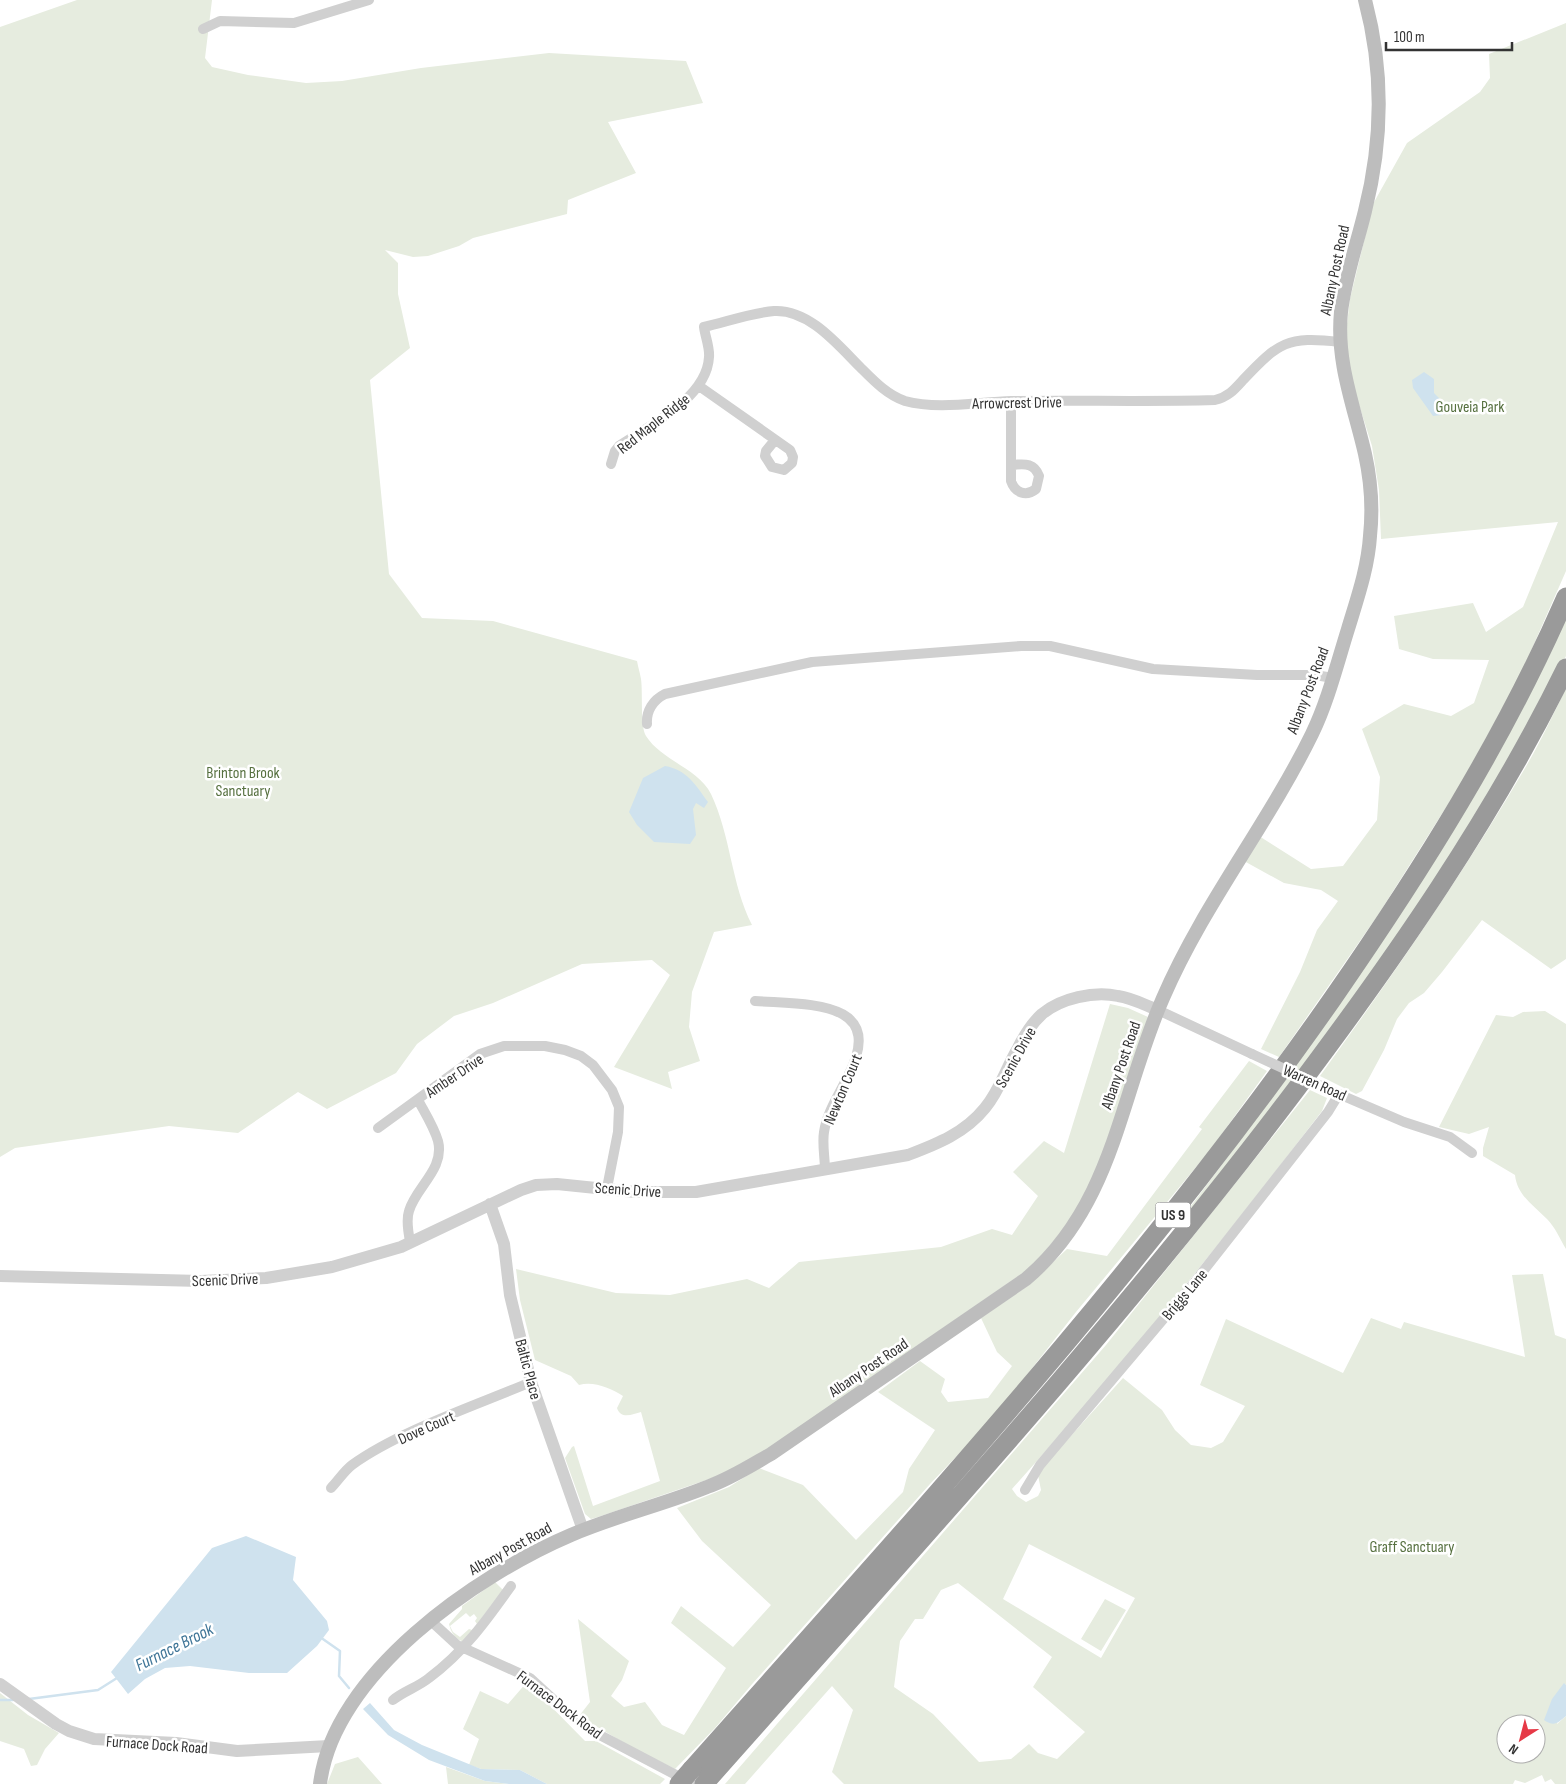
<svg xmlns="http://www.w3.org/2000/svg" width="1566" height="1784" viewBox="0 0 1566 1784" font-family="'Sofia Sans Condensed',sans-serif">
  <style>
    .green { fill: #e6ecdf; fill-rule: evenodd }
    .water { fill: #cfe2ee }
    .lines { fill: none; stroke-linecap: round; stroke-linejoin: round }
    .stream { stroke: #cfe2ee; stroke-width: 2.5 }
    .minor { stroke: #d0d0d0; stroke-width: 10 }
    .tertiary { stroke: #d0d0d0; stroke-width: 12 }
    .secondary { stroke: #bdbdbd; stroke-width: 14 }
    .motorway { stroke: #9a9a9a; stroke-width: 19 }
    .minor-bridge { stroke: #d0d0d0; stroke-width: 10 }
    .motorway-bridge { stroke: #9a9a9a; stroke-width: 19 }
    .labels { text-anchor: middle; stroke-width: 5; stroke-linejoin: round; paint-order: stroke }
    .shield { fill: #fff; stroke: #707070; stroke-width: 1 }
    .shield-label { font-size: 15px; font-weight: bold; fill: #333 }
    .street-label { font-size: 16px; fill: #333; stroke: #fff }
    .park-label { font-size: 16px; fill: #56703f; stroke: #fff }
    .water-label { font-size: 18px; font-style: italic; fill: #3f7597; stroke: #fff }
  </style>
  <rect width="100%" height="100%" fill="#fff"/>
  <path class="green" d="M77,0H212L205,58L212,67L248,75L306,83L342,81L421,68L549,53L686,61L703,103L608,122L636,173L568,200L567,214L473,238L459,246L428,256L413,257L385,250L398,263V294L410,348L370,380L389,574L422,618L493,621L637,661C638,667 640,673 641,679C643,693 640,726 646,736C662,761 698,768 711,794C731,836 731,884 752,925L714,932L692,992L689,1027L700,1061L668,1072L672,1089L614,1067L670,975L652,960L582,964L493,1003L454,1016L417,1044L396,1073L327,1109L298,1092L238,1133L169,1126L15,1148L0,1157V27Z
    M1566,23V571L1520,676L1462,782L1378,915L1279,1057L1261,1049L1300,972L1317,930L1338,901L1321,890L1284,883L1244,861L1259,836L1311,869L1343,866L1377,820L1380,777L1362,729L1404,704L1451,716L1474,703L1489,660L1433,659L1399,649L1394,616L1473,603L1486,632L1523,607L1558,522L1381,539L1379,490L1372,446L1355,392L1348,360L1346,332L1350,299L1373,204L1407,143L1480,92L1490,78L1489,54Z
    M1566,612V656L1549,692L1407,928L1182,1225L1179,1222L1270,1100Z
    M1566,689V959L1551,969L1482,920L1442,972L1424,993L1409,1003L1397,1019L1384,1050L1362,1091L1356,1094L1320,1076C1393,975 1465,871 1528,763C1542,739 1553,714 1566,689Z
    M1110,1004L1128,1008L1148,1017L1102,1156L1079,1210L1033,1266L769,1448L721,1475L598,1517L591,1519L585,1514L565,1458L572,1447L574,1446L593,1506L660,1481L641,1412C633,1414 621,1420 617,1408L623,1396C610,1388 594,1381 579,1385L571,1376L535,1360L520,1300L516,1269L616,1293L670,1295L747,1279L769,1288L799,1262L941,1247L992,1229L1012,1235L1038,1196L1013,1172L1044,1141L1064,1153Z
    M1545,1011L1566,1024V1249C1560,1239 1555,1227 1547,1219C1533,1205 1517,1195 1515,1175L1483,1156V1148L1489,1127L1469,1134L1439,1127L1496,1015L1513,1017L1523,1012Z
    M1249,1061L1267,1071L1211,1149L1076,1312L994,1417L930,1484L753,1683L715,1728L675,1769L636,1750L579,1716L590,1702L578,1619L629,1661L622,1680L611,1696L624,1707L645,1702L662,1725L684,1735L726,1668L671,1623L681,1606L733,1647L771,1605L702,1541L677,1508L729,1487L759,1468L803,1485L856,1540L903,1492L909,1469L935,1430L878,1392L920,1361L945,1379L941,1392L948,1402L988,1398L1012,1366L997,1352L981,1318L1029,1285L1067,1249L1107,1256L1202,1129L1199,1127Z
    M1310,1090L1327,1098L1322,1111C1223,1241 1121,1367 1012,1489L1017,1496L1026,1502L1038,1496L1041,1490L1038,1475L1042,1468L1123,1378L1162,1410L1175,1430L1191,1445L1211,1448L1223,1442L1245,1406L1200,1385L1226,1319L1343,1373L1371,1318L1401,1329L1404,1322L1525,1357L1512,1275L1543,1274L1555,1335L1566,1339V1685L1564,1684L1557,1724L1566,1716V1784H1555L1551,1779L1545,1782L1542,1775L1525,1783L1515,1780L1513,1784H844L832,1772L853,1710L832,1686L745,1784H725L1106,1345ZM1029,1544L1135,1598L1101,1658L1003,1599ZM958,1583L1052,1657L1033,1687L1085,1732L1057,1759L1038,1753L1029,1744L1011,1759L979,1762L933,1714L894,1687L900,1641L915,1619H923L941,1590ZM1506,1724H1536V1754H1506Z
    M495,1582L503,1590L477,1624L475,1621L477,1618L474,1614L470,1617L466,1613L450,1626L453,1632L460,1637L469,1629L472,1630L465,1642C455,1640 451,1632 449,1624L462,1609V1606Z
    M1105,1599L1126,1610L1101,1651L1081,1639Z
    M527,1682L585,1741H596L665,1779L660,1784H547L520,1770L481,1769L469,1765L479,1739L463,1729L480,1691L508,1704Z
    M0,1693L28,1715L59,1733L45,1749L37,1765L31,1766L24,1749L0,1741Z
    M358,1757L382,1784H327L335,1764Z
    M446,1767L485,1781L509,1784H448Z"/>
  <path class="water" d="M1424,372L1434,379V393L1447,406L1442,415L1433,416L1413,388L1412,380Z
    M665,766C687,770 695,784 708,802L704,808L696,803L693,809L696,835L690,844L654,842L637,825L629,812L643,778Z
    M246,1536L296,1557L293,1580L327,1621L329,1630L317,1646L287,1673H249L190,1666L165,1668L145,1679L128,1694L111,1672L212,1548Z
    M1564,1683L1566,1685V1716C1558,1723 1554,1727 1544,1720L1552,1699Z
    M370,1703L394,1730L422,1745L481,1769L520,1770L547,1784H509L485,1781L429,1760L388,1735L363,1709Z"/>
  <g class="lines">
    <path class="stream" d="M320,1637L340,1651L339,1676L349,1688
      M29,1699L98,1690L117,1678
      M0,1700H13"/>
    <path class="minor" d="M203,29L220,21L294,23L369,0
      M699,386L790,450L793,457L792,463L784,470L772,467L765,456L766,451L775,440
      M611,464L615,451L619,446C649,426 707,398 709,357C710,348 705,336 704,327C726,322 751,313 774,311C809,309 838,345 860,367C873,380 887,395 905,401C938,410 977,402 1011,401C1079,400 1147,402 1215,400C1228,397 1234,390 1243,380C1279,342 1287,336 1340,342
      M1011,465C1024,464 1034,462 1039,476L1036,489C1026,497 1015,493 1011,481V401
      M647,724C646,711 653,700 665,694L812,662L1021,646H1050L1153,669L1257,675H1315L1333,678
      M755,1001C807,1005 888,999 848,1076C839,1095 827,1112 824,1132C822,1144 825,1158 825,1170
      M1158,1010L1252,1054
      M1334,1092L1404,1122L1450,1137L1472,1153
      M378,1128L480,1054L504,1046H545L565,1050L581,1056L593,1065L612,1090L619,1107L618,1132L607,1188
      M410,1241C408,1231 406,1220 409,1211C416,1187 445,1169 438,1141C434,1127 425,1113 418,1100
      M331,1488C338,1481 344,1471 352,1465C399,1431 477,1405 531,1382
      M1025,1490L1040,1465L1193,1284L1328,1112L1339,1094
      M431,1621L457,1645L530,1678L567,1712L596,1733L693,1784
      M393,1700C404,1691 418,1687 429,1678C464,1652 486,1621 511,1586"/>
    <path class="tertiary" d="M490,1204L504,1244L510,1295L531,1382L583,1530
      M0,1276L201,1281L266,1278L332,1267L401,1247L521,1190L536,1185L557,1184L635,1192H696L908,1155C937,1144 965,1133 985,1108C1000,1090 1006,1068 1018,1048C1024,1036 1032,1023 1042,1014C1061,998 1094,991 1118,996C1132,998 1145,1005 1158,1010
      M0,1684L56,1724L69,1731L94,1739L176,1743L237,1751L329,1746"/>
    <path class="secondary" d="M320,1784C333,1674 477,1575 571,1535C615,1516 662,1505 707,1487C730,1479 750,1466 771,1454L1026,1279C1114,1204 1119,1098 1163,998C1203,905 1268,824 1312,734C1328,701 1337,664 1348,629C1357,599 1368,568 1370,536C1373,508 1371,481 1365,454C1354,406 1336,362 1341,312C1345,278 1357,244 1365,211C1383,140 1384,71 1365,0"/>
    <path class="motorway" d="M692,1769C914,1519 1141,1273 1333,998C1421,871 1504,740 1566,597
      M704,1784C905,1557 1111,1334 1294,1092C1395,958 1492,819 1566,668"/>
    <path class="minor-bridge" d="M1252,1054L1330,1090"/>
    <path class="motorway-bridge" d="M679,1784L692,1769"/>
  </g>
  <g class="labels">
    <rect class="shield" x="1155.5" y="1202.5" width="35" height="25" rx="4"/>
    <g class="shield-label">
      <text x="1173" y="1220">US 9</text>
    </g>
    <g class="street-label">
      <text transform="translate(1334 270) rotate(-78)" y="6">Albany Post Road</text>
      <text transform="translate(1017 402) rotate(-1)" y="6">Arrowcrest Drive</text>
      <text transform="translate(653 423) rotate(-38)" y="6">Red Maple Ridge</text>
      <text transform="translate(1307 690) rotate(-69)" y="6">Albany Post Road</text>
      <text transform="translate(1015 1057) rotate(-61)" y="6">Scenic Drive</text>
      <text transform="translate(1120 1065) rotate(-71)" y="6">Albany Post Road</text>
      <text transform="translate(454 1075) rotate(-34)" y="6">Amber Drive</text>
      <text transform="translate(1315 1082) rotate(24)" y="6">Warren Road</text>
      <text transform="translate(842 1089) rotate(-67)" y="6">Newton Court</text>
      <text transform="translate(628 1189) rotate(4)" y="6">Scenic Drive</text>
      <text transform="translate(225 1279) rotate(-2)" y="6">Scenic Drive</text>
      <text transform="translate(1184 1294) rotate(-50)" y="6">Briggs Lane</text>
      <text transform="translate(868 1367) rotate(-34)" y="6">Albany Post Road</text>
      <text transform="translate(529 1369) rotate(75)" y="6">Baltic Place</text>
      <text transform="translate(426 1427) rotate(-24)" y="6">Dove Court</text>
      <text transform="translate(510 1548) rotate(-29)" y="6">Albany Post Road</text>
      <text transform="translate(560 1704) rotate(37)" y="6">Furnace Dock Road</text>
      <text transform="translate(157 1744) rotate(4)" y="6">Furnace Dock Road</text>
    </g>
    <g class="park-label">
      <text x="1470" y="412">Gouveia Park</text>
      <text x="243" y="778">Brinton Brook<tspan x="243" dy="18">Sanctuary</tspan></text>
      <text x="1412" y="1552">Graff Sanctuary</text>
    </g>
    <g class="water-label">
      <text transform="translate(174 1647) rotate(-27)" y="6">Furnace Brook</text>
    </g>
  </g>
  <g transform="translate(1521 1739) rotate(216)"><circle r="24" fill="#ffffff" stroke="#adadad"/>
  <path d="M0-4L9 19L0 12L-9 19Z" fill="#e63946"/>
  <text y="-8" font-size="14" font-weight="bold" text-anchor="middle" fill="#333333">N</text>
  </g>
  <path d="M1386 42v8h126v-8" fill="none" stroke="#333333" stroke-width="2.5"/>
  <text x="1394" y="42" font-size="15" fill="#333333" stroke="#ffffff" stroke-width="4" paint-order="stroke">100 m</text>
</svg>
